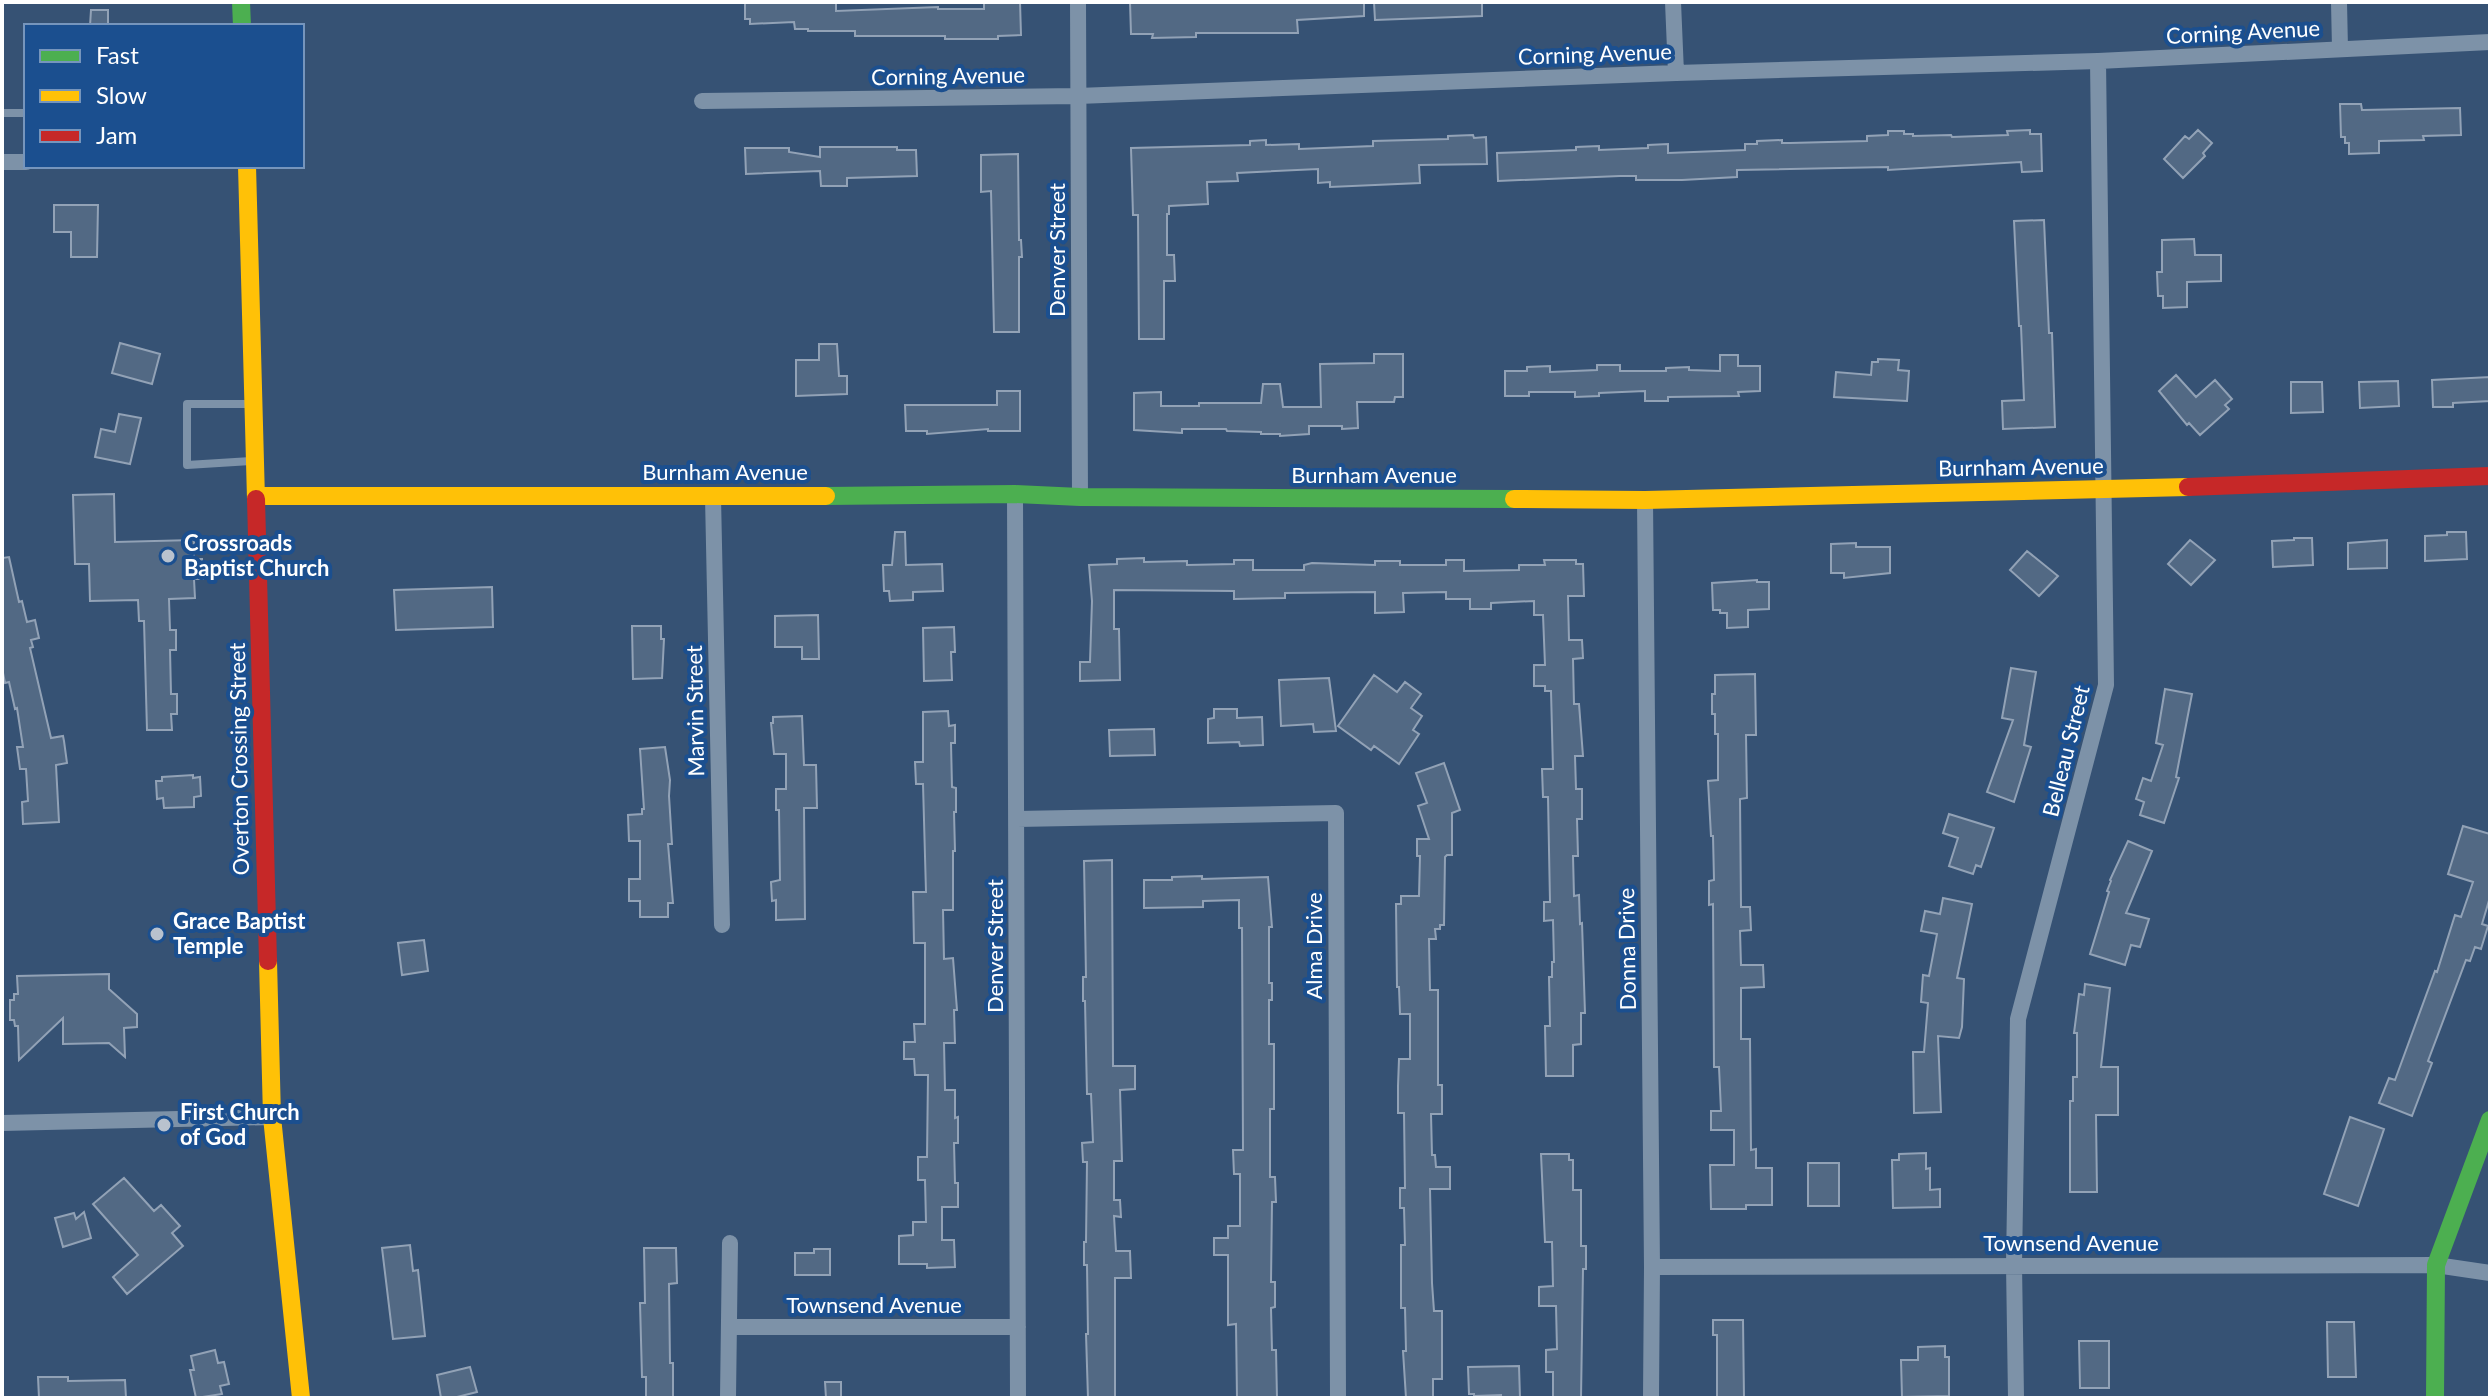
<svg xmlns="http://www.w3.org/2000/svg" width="2492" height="1400" viewBox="0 0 2492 1400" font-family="Lato,sans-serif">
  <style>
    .building { fill: #526984; stroke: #92a2b6; stroke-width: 2 }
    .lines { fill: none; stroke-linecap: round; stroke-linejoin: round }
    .lane { stroke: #7d92a8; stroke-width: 8 }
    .street { stroke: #7d92a8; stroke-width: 16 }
    .fast { stroke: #4caf50; stroke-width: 18 }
    .slow { stroke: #ffc107; stroke-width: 18 }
    .jam { stroke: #c62828; stroke-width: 18 }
    .poi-dot { fill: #b9c2ce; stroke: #1b4f8f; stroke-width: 3 }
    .labels { text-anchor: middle; stroke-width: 8; stroke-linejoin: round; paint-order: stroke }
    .street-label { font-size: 22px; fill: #fff; stroke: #1b4f8f }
    .poi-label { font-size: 22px; font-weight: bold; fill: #fff; stroke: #1b4f8f; text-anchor: start }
  </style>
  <rect width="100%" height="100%" fill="#365274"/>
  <path class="building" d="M745,2H836V11L938,7V9H984V2H1020L1021,35L998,36V39H945V36H855V31H808V29H795L794,22L750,24V19H745Z
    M1130,2H1364V16L1297,20L1298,33H1196V37L1152,38L1153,34H1131Z
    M1374,2H1482V16L1375,20Z
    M91,10H108V26H90Z
    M2340,104H2361L2362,110L2460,108L2461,135L2423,136L2424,140L2379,141V153L2349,154V143H2345V137H2341Z
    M2030,130V134H2041L2042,171L2022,172L2021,162L1888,170V167L1737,170V177L1682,180H1636V176H1620L1498,181L1497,153L1576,150V147L1599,146V150L1648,148V145L1668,144V153L1745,150V144H1757V141L1782,140V143H1790L1867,141V136L1888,135V131H1904V134H1913V136L1951,135L1952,137L2008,135L2007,131Z
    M2198,130L2212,143L2203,153L2205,156L2183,178L2164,159L2185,136L2189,139Z
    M1473,135L1474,138L1486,137L1487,164L1419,165L1420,183L1330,187V182L1318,183V169L1237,173L1238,181L1207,182L1208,204L1169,206V214H1167V255H1174L1175,281H1164V339H1139L1138,215H1133L1131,148L1250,145V141L1266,140V145L1299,144V149L1373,146V141L1448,139V136Z
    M820,147H897V150H916L917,176L847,178V186H821L820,171L746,174L745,148H789V152L820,157Z
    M1018,154L1019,240H1021L1022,257H1019V332H994L991,191L981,192V155Z
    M54,205H98L97,257H71V232H54Z
    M2044,220L2049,333H2052L2055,427L2003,429L2002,401L2024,400L2021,326H2019L2014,221Z
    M2194,239L2195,255H2221V281L2187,282V307L2163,308V296H2158L2157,272H2162V240Z
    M120,343L160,354L152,384L112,373Z
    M819,344H837L839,376H847V394L796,396V360H819Z
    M1374,354H1403V397H1395L1394,402H1357L1358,428L1342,429V426H1309V434L1280,436V434H1261V432L1227,431L1226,429H1182V433L1134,430V393L1161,392V406H1199V403H1261L1263,384H1280L1283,407H1321L1320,364L1374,363Z
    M1720,355H1738V366H1760V391L1738,392L1739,396L1668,397V401H1645V391L1599,393V396L1575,397V392H1529V396H1505V371H1527V367L1550,366V372L1597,370V365H1620V371H1666V368L1689,367V370L1720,371Z
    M1878,359L1899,360L1898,370L1909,371L1907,401L1834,397L1836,372L1871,375L1872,362H1878Z
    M2176,375L2196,397L2215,380L2232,399L2225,405L2229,409L2200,435L2189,423L2187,425L2159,391Z
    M2490,377V401L2453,403V407H2433L2432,380Z
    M2398,381L2399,406L2360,408L2359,382Z
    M2291,382H2322L2323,412L2291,413Z
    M997,391H1020V431H988V429L927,434V431H906L905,405H997Z
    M119,414L141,418L130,464L95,457L101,429L115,432Z
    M114,494L115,542L194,540V559H202L203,579H194L195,598L169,599L170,630H176V650H170L171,694H177V714H171L172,730H147L144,621H139L138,600L90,601L89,564H75L73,495Z
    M895,532H905L906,565L942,564L943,591L913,592V600L890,601L889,591H884L883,565H892Z
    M2447,532H2466L2467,559L2425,561V536L2447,535Z
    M2294,538H2312L2313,565L2273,567L2272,541L2294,540Z
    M2190,540L2215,560L2191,585L2168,564Z
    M2387,540V568L2348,569V543Z
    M1856,543V547H1890V573L1844,578V573H1831V544Z
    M2027,551L2058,576L2039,596L2010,570Z
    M9,557L19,602L22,601L27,622L35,620L39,638L31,640L33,647L30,648L51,738L63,736L64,741L67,763L56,765L59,822L23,824L22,802L28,801L26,769H20L17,747H23L17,708L15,709L9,682L5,683L2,668V558Z
    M1144,558V562L1187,561V565L1234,564V560H1253V570H1304V565L1312,563L1375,565V561H1400V565H1446V560H1464V571L1519,570V565H1545L1544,560H1576V564H1583L1584,596H1568L1569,640H1582L1583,658L1573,659L1574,704H1579L1583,756H1575L1576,789H1582V819H1577L1578,856H1573L1574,896L1579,895L1580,924L1582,923L1585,1013H1581V1044L1573,1045V1076H1546L1545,1026H1550L1549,977H1552V962H1554L1553,920L1544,921V902H1550L1548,797H1543L1542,769H1553L1551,691H1545V686H1534V665H1545L1543,615H1534V601L1491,603V609H1470V599H1446V592L1403,593L1404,612L1375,613V592L1285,593V598L1234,599V591L1114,590V629H1119L1120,680L1080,681V662H1090L1092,601L1089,565L1117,564V559Z
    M1757,580V582H1769V609L1748,610V627L1727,628V613H1720V610H1713L1712,583Z
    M492,587L493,627L396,630L394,590Z
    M818,615L819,659H802V647H775V616Z
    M632,626H661V639H664L662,678L633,679Z
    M954,627L955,652H951L952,680L924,681L923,628Z
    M2011,668L2036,672L2024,745L2031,747L2014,802L1987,792L2013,720L2002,718Z
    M1755,674L1756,735H1746L1747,798L1740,799L1741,907H1750L1751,930L1740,931L1741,965H1763L1764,987L1741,988V1039H1750L1751,1150L1756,1149V1168H1772V1205H1746V1209H1711L1710,1165H1734V1130H1711V1111H1721L1719,1067H1714L1713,904L1709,905V881L1714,880L1713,836H1711L1708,781L1718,780V734H1715V714H1712V694H1715V675Z
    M1374,675L1397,692L1405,682L1421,694L1411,708L1422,716L1413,730L1419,734L1399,764L1374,746L1371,750L1338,726Z
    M1329,678L1336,731L1314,732L1313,724L1281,726L1279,680Z
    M2165,689L2192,694L2176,777L2179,778L2164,823L2140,815L2144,802L2136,799L2143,778L2151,781L2163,745L2156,743Z
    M1214,709H1237V718L1262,717L1263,745L1240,746L1239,742L1208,743V719L1214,718Z
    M948,711L949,726L955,725V743H951L952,787L956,788V812H954L955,851H953V910H943L944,959L953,958L957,1010H954L955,1043H944L945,1090H955V1118L958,1117V1143H954L955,1183H958V1207H942V1240H954L955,1267L927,1268V1264H899V1236L913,1235V1222H926L925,1180H918V1157H927L928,1075H915L914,1059H904V1042H915L914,1024H925V943H914L913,892H926L923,784H916L915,762H923V712Z
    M802,716L804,765H816L817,808H804L805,919L776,920V900L772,901L771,882L780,880L779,810H776V789H786V754H774L771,723H773V717Z
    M1154,729L1155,755L1110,756L1109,730Z
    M665,747L670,780L669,796L672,844H668L673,903H668V917H640V901H629V879H640V841H629L628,815L642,814V809H644L640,749Z
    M1444,763L1460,810L1452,813V855H1447L1445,857L1444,925H1440V929H1435L1436,939H1429L1430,990H1438V1085H1442V1114H1431L1432,1155H1435L1436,1167H1450V1189H1430L1432,1283L1434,1311H1442V1379H1433V1398H1406L1403,1351H1406L1405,1308H1401V1245H1405L1404,1208H1400V1188H1405L1404,1113H1398V1086L1399,1059H1410V1014H1400L1399,987H1397L1396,904H1401V896H1419L1420,856H1417V839H1429L1418,806L1427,803L1416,773Z
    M193,775V778L200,777L201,796L194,797V807L164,808L163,798L157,799L156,781H162V777Z
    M1949,814L1994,828L1981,867L1976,865L1973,874L1949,866L1958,838L1943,833Z
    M2463,826L2490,834V897L2482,924L2488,926L2481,949L2475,947L2470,961L2466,960L2428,1061L2432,1063L2412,1116L2379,1103L2389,1078L2395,1080L2435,971L2437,972L2455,915L2461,917L2473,882L2448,874Z
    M2128,841L2152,851L2126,913L2149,919L2140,947L2131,945L2125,965L2090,954L2109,892L2107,891L2111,881L2110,880Z
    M1112,860L1113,1066H1135V1089L1120,1090L1122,1161H1114V1200H1120L1121,1217L1114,1216L1116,1251H1130L1131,1278H1115V1398H1088L1086,1334H1088L1087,1265H1084V1242H1086L1087,1162H1083L1082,1143L1093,1142L1091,1094H1087L1085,1001H1083V977H1086L1084,861Z
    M1202,876V879L1268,877L1272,927H1269V983H1272V1000H1269V1044H1274V1109H1270V1177H1275L1276,1202H1272L1271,1282H1275V1307L1271,1308L1272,1350H1276L1277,1398H1237L1236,1324L1228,1325V1255H1214V1238H1228V1226H1240V1174H1234L1233,1150H1243L1242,928H1239V900L1203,901V907L1144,908V880H1172V877Z
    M1943,898L1972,904L1957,978L1964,979L1962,1027L1959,1038L1938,1036L1941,1112L1914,1113L1913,1052H1924L1928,1003L1921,1002L1923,975L1929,976L1937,934L1921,931L1925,911L1940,914Z
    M424,940L428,971L402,975L398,943Z
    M109,974V989L137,1014V1027L124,1028L125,1057L109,1043L63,1044V1018L19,1060L18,1026H15L14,1020H10V1000H14V994H18L17,976Z
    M2085,984L2110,988L2101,1067H2118V1115H2096L2097,1192H2070V1101H2073V1077H2077V1033H2074L2079,994L2084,995Z
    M2350,1117L2384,1129L2358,1206L2324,1194Z
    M1926,1153V1169L1930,1168V1190L1940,1189V1207L1893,1208L1892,1160H1899V1154Z
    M1541,1154H1569V1160H1573V1190H1581V1246H1586V1269H1583L1581,1398H1553V1372H1546V1350L1557,1349L1556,1306H1539V1287L1553,1286L1552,1242H1545Z
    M1808,1163H1839V1206H1808Z
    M124,1178L154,1211L161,1205L180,1226L172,1233L183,1246L127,1294L113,1277L138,1255L93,1204Z
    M84,1212L91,1238L63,1247L55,1218L74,1213L76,1219Z
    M410,1245L413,1271L418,1270L425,1336L393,1339L382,1248Z
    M644,1248H676L677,1283L669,1284L670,1363H673V1398H646V1377H642L640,1303H645Z
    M814,1249H830V1275H795V1253H814Z
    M1713,1320H1743L1744,1398H1717V1335H1713Z
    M2327,1322H2354L2356,1377H2328Z
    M2079,1341H2109V1388H2080Z
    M1945,1346V1357H1949V1396L1902,1397L1901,1360H1918V1347Z
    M215,1350L218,1363L224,1362L229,1384L220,1386L222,1394L196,1398L190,1370H194L191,1356Z
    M1519,1366L1520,1398H1501V1395L1474,1396V1394H1469L1468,1367Z
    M470,1367L477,1392L453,1398H441L437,1375Z
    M38,1377H68V1381L125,1380L126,1398H39Z
    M825,1382H841V1398H826Z"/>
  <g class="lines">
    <path class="lane" d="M2,113H26
      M249,404H187V465L251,461"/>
    <path class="street" d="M1078,2L1080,497
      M1673,2L1676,73
      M2339,2L2340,49
      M702,101L1078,96L1676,73L2098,61L2490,42
      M2,162H26
      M1015,494L1018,1398
      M713,497L722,925
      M1645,500L1652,1267L1651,1398
      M1017,819L1336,813L1338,1398
      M2,1123L272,1117
      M1652,1267L2436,1265L2490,1273
      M730,1327H1018
      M728,1398L730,1243
      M2016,1398L2014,1264L2018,1019L2106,685L2098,61"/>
    <path class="fast" d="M241,2L242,26
      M826,496L1015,494L1080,497L1514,499
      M2435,1398L2436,1265L2490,1120"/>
    <path class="slow" d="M247,166L256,499
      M257,496H826
      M1514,499L1645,500L2188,487
      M268,961L272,1117L301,1398"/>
    <path class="jam" d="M2188,487L2490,476
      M256,499L268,961"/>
  </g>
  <g class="poi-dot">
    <circle cx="168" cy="556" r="8"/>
    <circle cx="157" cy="934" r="8"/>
    <circle cx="164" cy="1125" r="8"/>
  </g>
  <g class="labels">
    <g class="street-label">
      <text transform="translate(2243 32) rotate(-3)" y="8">Corning Avenue</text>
      <text transform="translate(1595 54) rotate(-2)" y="8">Corning Avenue</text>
      <text transform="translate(948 76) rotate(-1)" y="8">Corning Avenue</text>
      <text transform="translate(1057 250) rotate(-90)" y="8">Denver Street</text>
      <text transform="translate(2021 467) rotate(-1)" y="8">Burnham Avenue</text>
      <text x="725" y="480">Burnham Avenue</text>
      <text x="1374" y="483">Burnham Avenue</text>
      <text transform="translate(695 711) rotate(-91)" y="8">Marvin Street</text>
      <text transform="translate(2066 751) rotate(-76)" y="8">Belleau Street</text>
      <text transform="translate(239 759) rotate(-91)" y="8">Overton Crossing Street</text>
      <text transform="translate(995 946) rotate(-90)" y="8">Denver Street</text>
      <text transform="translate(1314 946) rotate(-90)" y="8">Alma Drive</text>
      <text transform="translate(1627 949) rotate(-91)" y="8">Donna Drive</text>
      <text x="2071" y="1251">Townsend Avenue</text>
      <text x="874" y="1313">Townsend Avenue</text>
    </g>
    <g class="poi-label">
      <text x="184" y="551">Crossroads<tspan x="184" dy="25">Baptist Church</tspan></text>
      <text x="173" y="929">Grace Baptist<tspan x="173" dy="25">Temple</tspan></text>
      <text x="180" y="1120">First Church<tspan x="180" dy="25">of God</tspan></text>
    </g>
  </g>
  <rect width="2492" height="1400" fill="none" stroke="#ffffff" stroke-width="8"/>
  <rect x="24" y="24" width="280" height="144" fill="#1b4f8f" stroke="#7695bc" stroke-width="2"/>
  <rect x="40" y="50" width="40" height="12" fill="#4caf50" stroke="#7695bc" stroke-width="2"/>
  <text x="96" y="64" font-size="24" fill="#ffffff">Fast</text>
  <rect x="40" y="90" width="40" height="12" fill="#ffc107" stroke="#7695bc" stroke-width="2"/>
  <text x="96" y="104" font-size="24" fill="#ffffff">Slow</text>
  <rect x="40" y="130" width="40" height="12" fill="#c62828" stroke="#7695bc" stroke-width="2"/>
  <text x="96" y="144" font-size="24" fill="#ffffff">Jam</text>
</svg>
